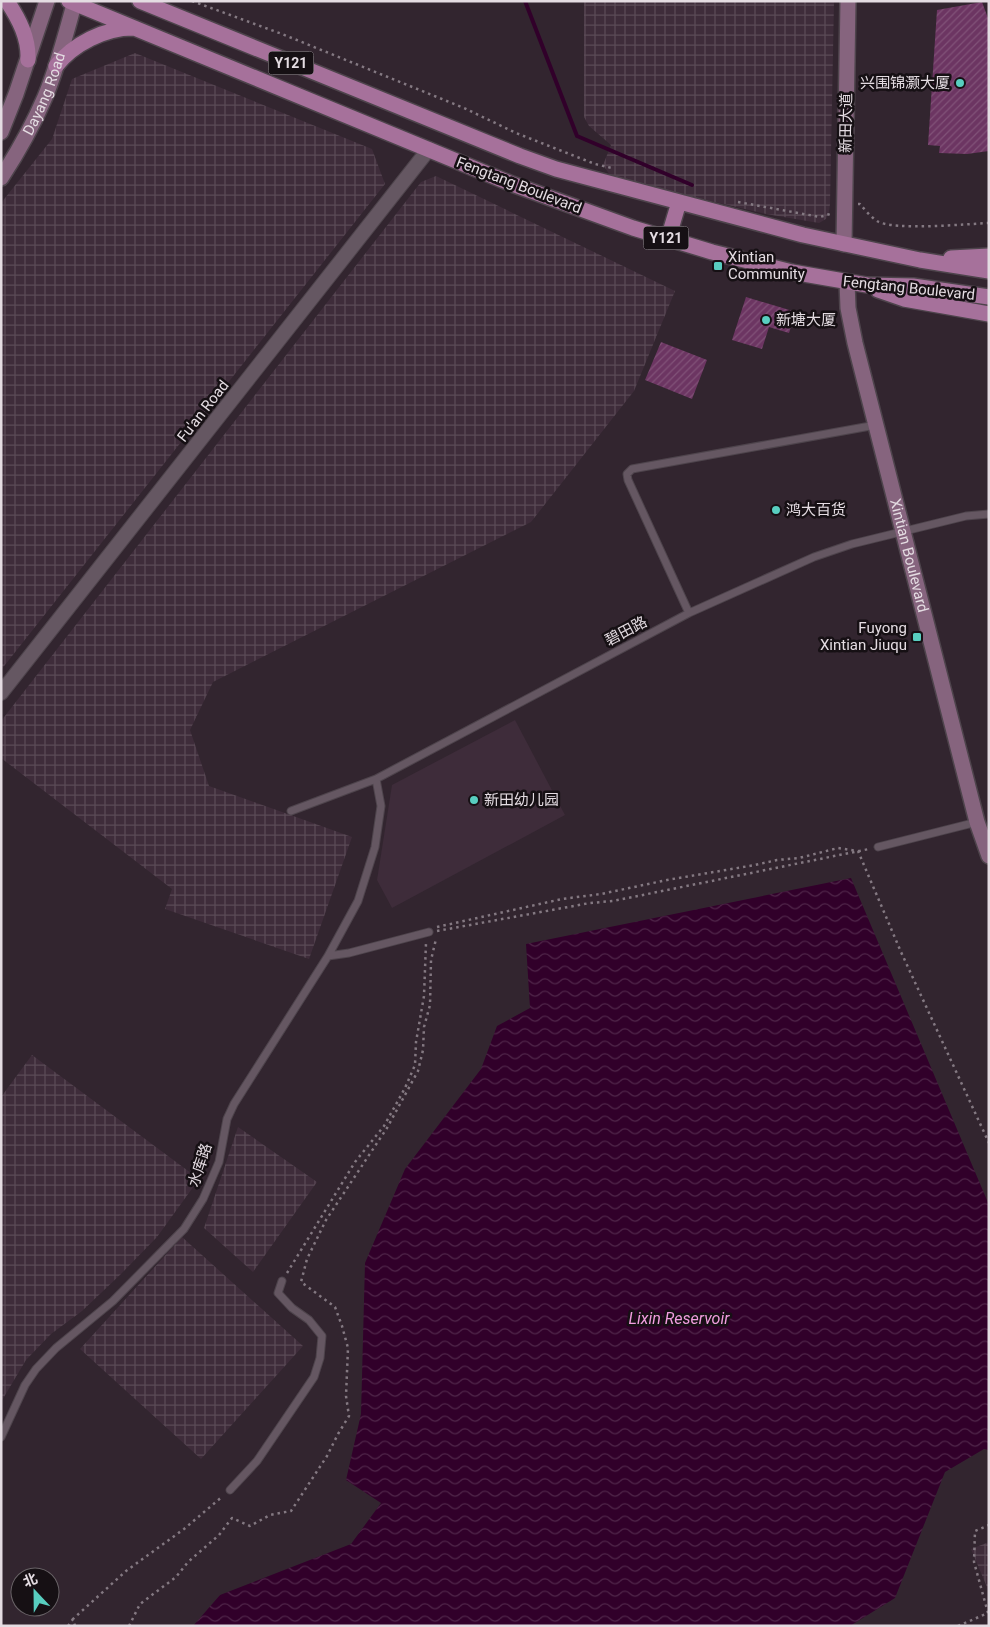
<svg xmlns="http://www.w3.org/2000/svg" width="990" height="1627" viewBox="0 0 990 1627" font-family="Roboto,'Noto Sans SC',sans-serif">
  <style>
    .built { fill: #3e2c3a }
    .industrial { fill: url(#industrial-grid) }
    .water { fill: url(#water-waves) }
    .lines { fill: none; stroke-linecap: round; stroke-linejoin: round }
    .stream { stroke: #31002a; stroke-width: 4 }
    .building { fill: url(#building-hatch) }
    .lane-casing { stroke: #4e444c; stroke-width: 9 }
    .street-casing { stroke: #4e444c; stroke-width: 16 }
    .secondary-casing { stroke: #4e444c; stroke-width: 18 }
    .primary-casing { stroke: #4e444c; stroke-width: 18 }
    .path { stroke: #847982; stroke-width: 2.5; stroke-dasharray: 2.5 4; stroke-linecap: butt }
    .lane { stroke: #655762; stroke-width: 7 }
    .street { stroke: #655762; stroke-width: 14 }
    .secondary { stroke: #86647e; stroke-width: 15 }
    .primary { stroke: #a6719b; stroke-width: 15 }
    .poi-dot { fill: #58cec0; stroke: #161014; stroke-width: 2 }
    .labels { text-anchor: middle; stroke-width: 5; stroke-linejoin: round; paint-order: stroke }
    .shield { fill: #161014; stroke: #a69fa4; stroke-width: 1 }
    .shield-label { font-size: 14px; font-weight: bold; fill: #e4dce2 }
    .poi-label { font-size: 15px; fill: #e4dce2; stroke: #161014; text-anchor: start }
    .street-label { font-size: 15px; fill: #e4dce2; stroke: #161014 }
    .water-label { font-size: 16px; font-style: italic; fill: #f19ddf; stroke: #161014 }
  </style>
  <defs>
    <pattern id="industrial-grid" width="8" height="8" patternUnits="userSpaceOnUse" patternTransform="scale(1.25)"><rect width="8" height="8" fill="#3e2c3a"/><path d="M0 4h8M4 0v8" fill="none" stroke="#5a4a56"/></pattern>
    <pattern id="water-waves" width="16" height="10" patternUnits="userSpaceOnUse" patternTransform="scale(1.25)"><rect width="16" height="10" fill="#31002a"/><path d="M0 5q4-4 8 0t8 0" fill="none" stroke="#4f2549"/></pattern>
    <pattern id="building-hatch" width="6" height="6" patternUnits="userSpaceOnUse" patternTransform="scale(1.25)"><rect width="6" height="6" fill="#6c3562"/><path d="M-1 1l2-2M0 6l6-6M5 7l2-2" fill="none" stroke="#815278"/></pattern>
  </defs>
  <rect width="100%" height="100%" fill="#32252f"/>
  <path class="built" d="M515,720L565,815L392,908L377,880L392,785Z"/>
  <path class="industrial" d="M584,1H834L830,204L829,212L826,219L819,223L766,214L612,178L603,165L611,145L589,126L584,117Z
    M135,53L372,149L385,184L1,670V203L52,139L72,79Z
    M436,176L675,291L634,391L531,522L213,682L190,730L209,786L352,837L309,959L165,909L172,889L1,758V721L421,182Z
    M32,1055L199,1179L157,1237L121,1274L82,1311L51,1334L26,1360L1,1402V1097Z
    M238,1127L317,1182L253,1272L204,1228Z
    M182,1237L303,1346L201,1459L80,1349Z
    M989,1542V1592L971,1549Z"/>
  <path class="water" d="M851,878L989,1205V1450L984,1449L945,1472L895,1598L850,1626H193L220,1595L351,1544L381,1503L346,1480L361,1414L365,1263L405,1169L481,1069L497,1026L530,1008L526,944Z"/>
  <g class="lines">
    <path class="stream" d="M525,1L577,136L692,185"/>
  </g>
  <path class="building" d="M982,2L989,21V151L967,154L939,153L940,146L928,145L937,10Z
    M746,297L796,312L789,333L769,327L762,349L732,340Z
    M661,342L707,360L692,399L645,380Z"/>
  <g class="lines">
    <g class="lane-casing">
      <path id="lane" d="M689,613L628,480L627,474L632,469L876,425
        M291,811L376,779L689,613L814,557L852,544L966,516L989,514
        M878,847L977,822
        M328,956L358,901L375,847L381,806L376,779
        M1,1437L25,1385L36,1369L56,1348L113,1301L184,1229L203,1199L219,1162L227,1119L234,1104L328,956L349,953L429,932
        M230,1490L257,1461L314,1377L320,1358L322,1336L309,1320L292,1308L278,1293L282,1281"/>
    </g>
    <g class="street-casing">
      <path id="street" d="M1,693L429,149"/>
    </g>
    <g class="secondary-casing">
      <g id="secondary">
        <path d="M1,132L16,94L47,1"/>
        <path id="s1" d="M1,178C18,152 33,125 45,97C58,66 66,33 75,1"/>
        <path d="M844,244L848,1"/>
        <path id="s2" d="M847,282L848,308L855,343L977,822L989,856"/>
      </g>
    </g>
    <g class="primary-casing">
      <path id="primary" d="M7,1C19,19 29,38 28,60
        M69,1L512,184L633,228L712,252L792,272L867,285L913,286L989,297
        M140,1L520,156L556,169L803,235L920,260L989,271
        M56,66C73,44 105,28 133,28
        M668,239L679,202
        M951,258L989,256
        M878,290L904,299L989,314"/>
    </g>
    <path class="path" d="M192,1L282,34L464,108L516,133L595,164L612,168
      M738,202L820,217L830,214
      M858,204H860C865,210 871,217 877,221C893,231 967,224 989,223
      M437,927L562,899L601,894L667,880L755,865L777,860L799,858L838,848L858,851L901,952L989,1143
      M437,931L590,903L613,901L869,849
      M287,1273L355,1162L384,1126L405,1088L415,1065L416,1042L424,996L426,943
      M68,1626L73,1619
      M75,1626L73,1619L126,1571L184,1529L223,1496
      M129,1626L140,1604L176,1577L188,1562L219,1535L232,1518L250,1526L270,1515L291,1511L327,1456L338,1434L349,1416L346,1396L348,1348L342,1326L335,1307L301,1282L307,1259L326,1220L387,1128L418,1071L423,1050L424,1027L430,1005L431,960L436,939
      M958,1626L988,1613L974,1562L975,1531L989,1525"/>
    <use href="#lane" class="lane"/>
    <use href="#street" class="street"/>
    <use href="#secondary" class="secondary"/>
    <use href="#primary" class="primary"/>
  </g>
  <g class="poi-dot">
    <circle cx="960" cy="83" r="5"/>
    <rect x="713" y="261" width="10" height="10" rx="2.5"/>
    <circle cx="766" cy="320" r="5"/>
    <circle cx="776" cy="510" r="5"/>
    <rect x="912" y="632" width="10" height="10" rx="2.5"/>
    <circle cx="474" cy="800" r="5"/>
  </g>
  <g class="labels">
    <g class="shield">
      <rect x="268.5" y="51.5" width="45" height="23" rx="4"/>
      <rect x="643.5" y="226.5" width="45" height="23" rx="4"/>
    </g>
    <g class="shield-label">
      <text x="291" y="68">Y121</text>
      <text x="666" y="243">Y121</text>
    </g>
    <g class="poi-label">
      <text x="950" y="88" text-anchor="end">兴围锦灏大厦</text>
      <text x="728" y="262">Xintian<tspan x="728" dy="17">Community</tspan></text>
      <text x="776" y="325">新塘大厦</text>
      <text x="786" y="515">鸿大百货</text>
      <text x="907" y="633" text-anchor="end">Fuyong<tspan x="907" dy="17">Xintian Jiuqu</tspan></text>
      <text x="484" y="805">新田幼儿园</text>
    </g>
    <g class="street-label">
      <text dy="5" stroke="none"><textPath href="#s1" startOffset="95">Dayang Road</textPath></text>
      <text transform="translate(846 123) rotate(-89)" y="5">新田大道</text>
      <text transform="translate(519 185) rotate(21)" y="5">Fengtang Boulevard</text>
      <text transform="translate(909 288) rotate(6)" y="5">Fengtang Boulevard</text>
      <text transform="translate(203 411) rotate(-52)" y="5">Fu'an Road</text>
      <text dy="5" stroke="none"><textPath href="#s2" startOffset="281">Xintian Boulevard</textPath></text>
      <text transform="translate(626 631) rotate(-28)" y="5">碧田路</text>
      <text transform="translate(200 1165) rotate(-72)" y="5">水库路</text>
    </g>
    <g class="water-label">
      <text x="679" y="1324">Lixin Reservoir</text>
    </g>
  </g>
  <rect width="990" height="1627" fill="none" stroke="#e4dce2" stroke-width="5"/>
  <g transform="translate(35 1592) rotate(338)"><circle r="24" fill="#161014" stroke="#686266"/>
  <path d="M0-4L9 19L0 12L-9 19Z" fill="#58cec0"/>
  <text y="-8" font-size="14" font-weight="bold" text-anchor="middle" fill="#e4dce2">北</text>
  </g>
</svg>
